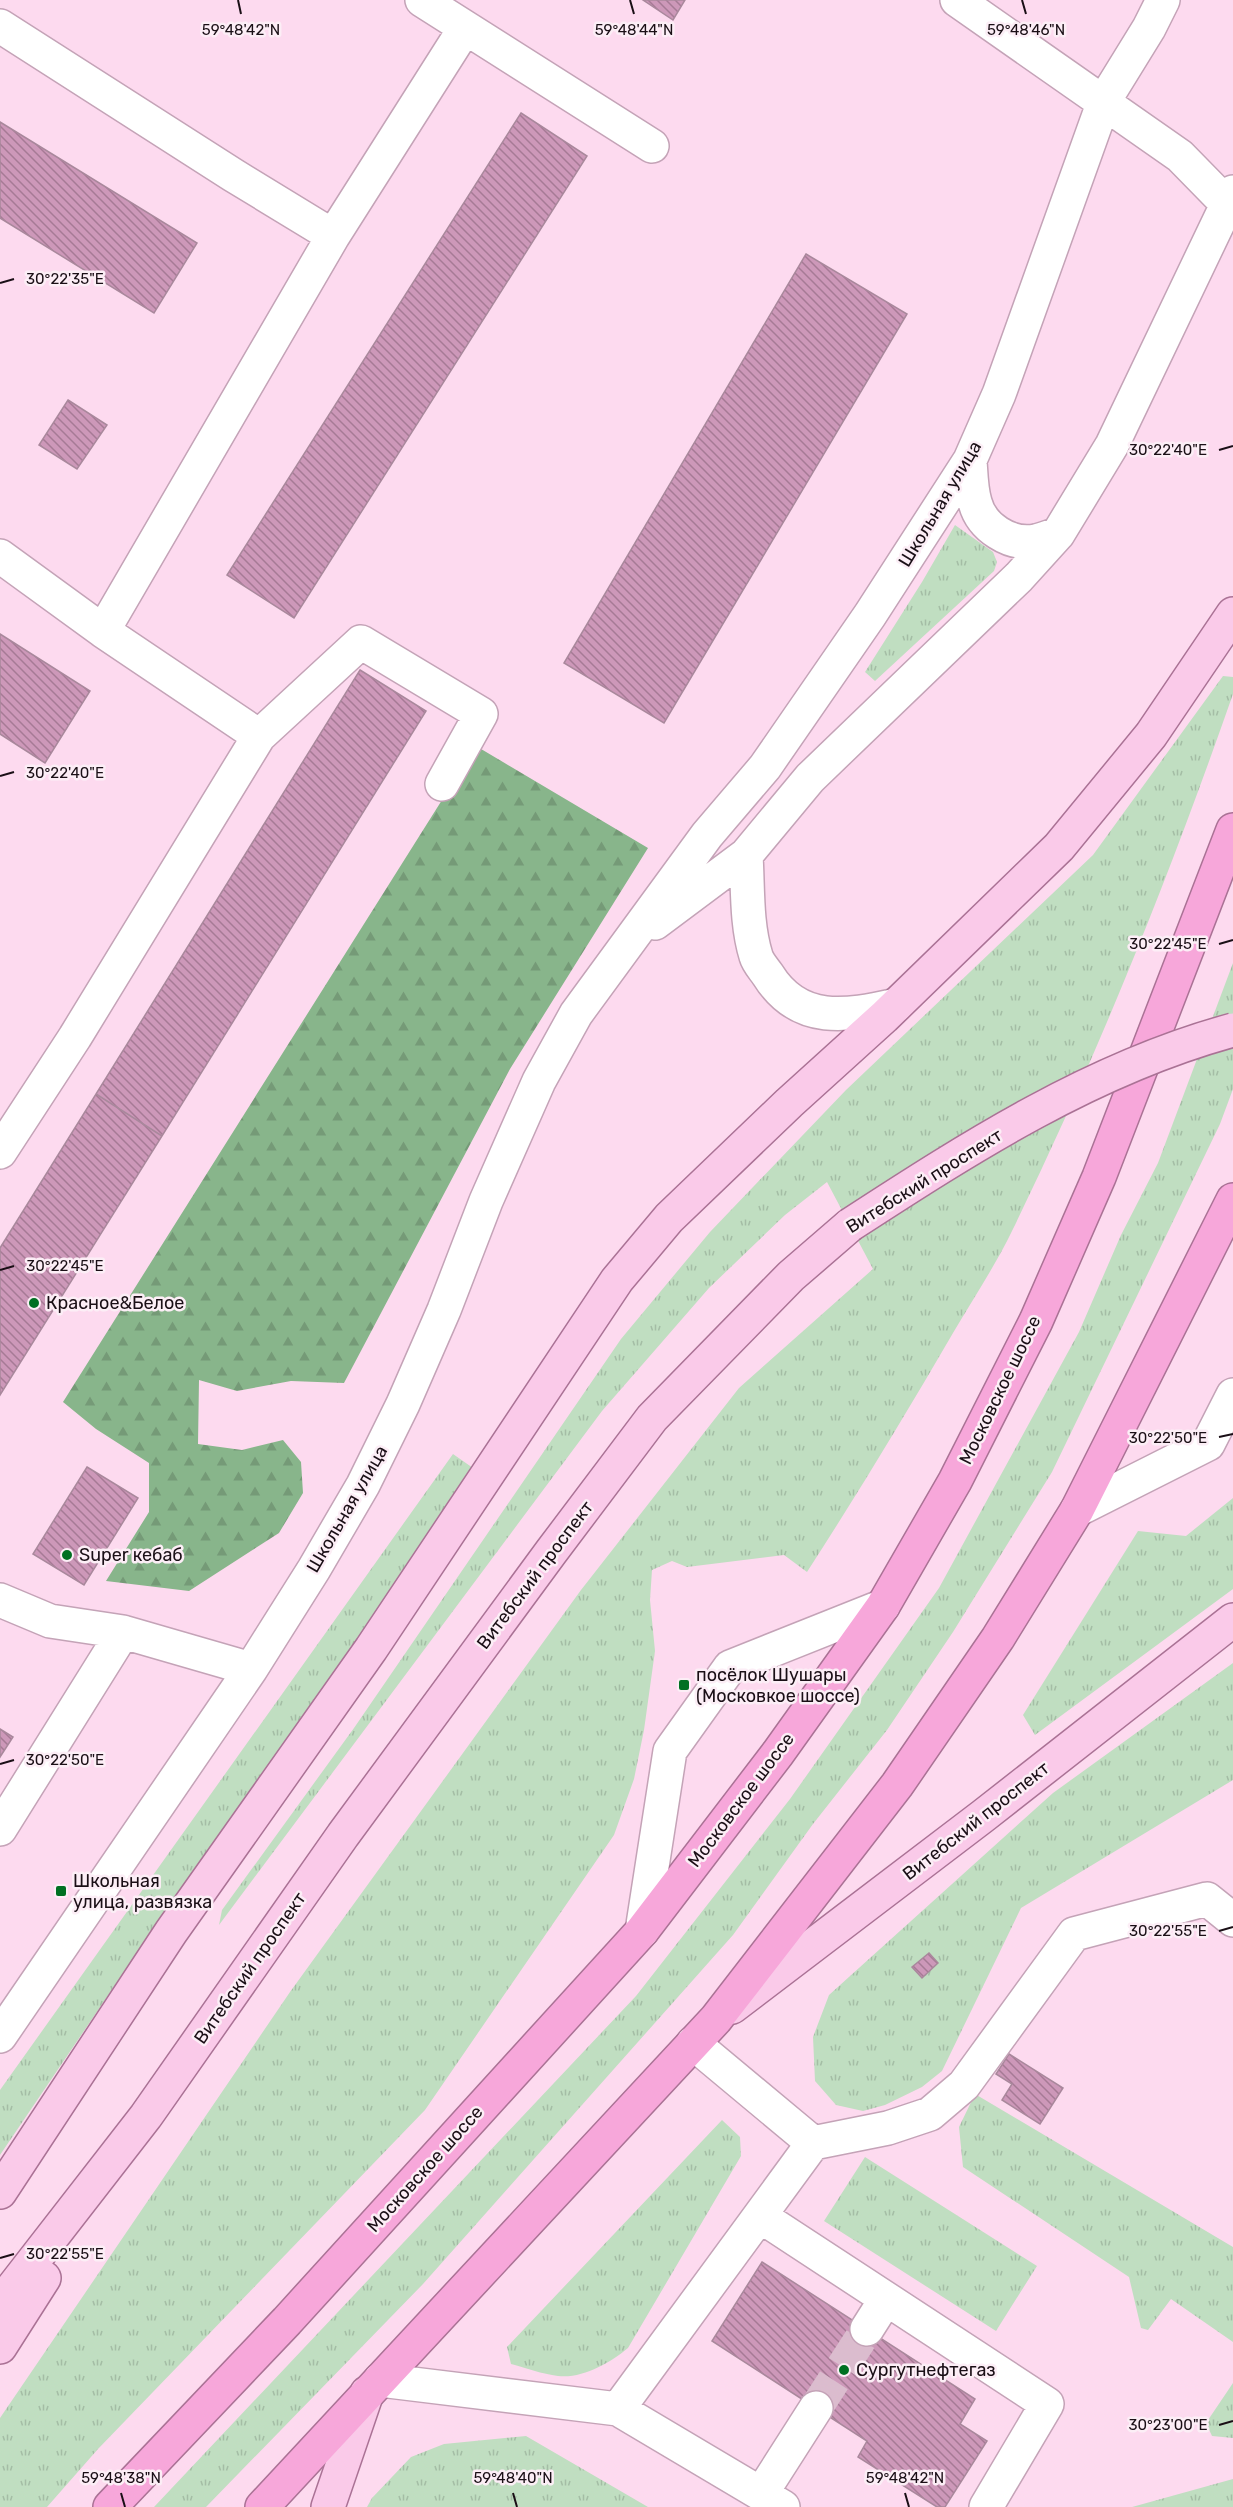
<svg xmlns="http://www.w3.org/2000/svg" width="1233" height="2507" viewBox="0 0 1233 2507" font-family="Rubik,sans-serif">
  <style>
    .grass { fill: url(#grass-tufts) }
    .forest { fill: url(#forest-firs) }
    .building { fill: url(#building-back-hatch); stroke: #a9889c; stroke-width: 1.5 }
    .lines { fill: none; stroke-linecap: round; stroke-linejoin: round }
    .minor-tunnel { stroke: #dbbcce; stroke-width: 33; stroke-dasharray: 33 16; stroke-linecap: butt }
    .minor-casing { stroke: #c4a3b7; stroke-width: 36 }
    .major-casing { stroke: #aa7295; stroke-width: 36 }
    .highway-casing { stroke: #aa7295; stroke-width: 36 }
    .minor { stroke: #fff; stroke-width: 33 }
    .major { stroke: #facae9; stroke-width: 33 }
    .highway { stroke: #f7a7da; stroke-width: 33 }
    .major-bridge-casing { stroke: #aa7295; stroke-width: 36; stroke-linecap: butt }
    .major-bridge { stroke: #facae9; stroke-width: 33 }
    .ticks { fill: none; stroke: #1a0f16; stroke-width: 2 }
    .poi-dot { fill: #007022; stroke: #fceef6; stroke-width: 2 }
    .labels { text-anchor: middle; stroke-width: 5; stroke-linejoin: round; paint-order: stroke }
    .street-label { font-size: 18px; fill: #1a0f16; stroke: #fceef6 }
    .poi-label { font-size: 18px; fill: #1a0f16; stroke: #fceef6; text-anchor: start }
    .ticks-label { font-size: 15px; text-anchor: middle; fill: #1a0f16; stroke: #fceef6; stroke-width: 5; stroke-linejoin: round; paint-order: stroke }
  </style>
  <defs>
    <pattern id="grass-tufts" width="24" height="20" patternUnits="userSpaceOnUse" patternTransform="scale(1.5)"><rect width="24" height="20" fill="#c0dec1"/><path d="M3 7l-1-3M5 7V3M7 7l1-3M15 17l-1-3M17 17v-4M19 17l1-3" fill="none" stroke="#a4bda5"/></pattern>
    <pattern id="forest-firs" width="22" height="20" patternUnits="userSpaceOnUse" patternTransform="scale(1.5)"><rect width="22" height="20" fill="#88b58b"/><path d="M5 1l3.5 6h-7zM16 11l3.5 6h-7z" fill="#759a77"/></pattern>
    <pattern id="building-back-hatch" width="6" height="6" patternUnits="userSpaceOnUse" patternTransform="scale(1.5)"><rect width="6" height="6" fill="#cd98b9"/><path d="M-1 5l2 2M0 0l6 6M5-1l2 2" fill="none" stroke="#a67a95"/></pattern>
  </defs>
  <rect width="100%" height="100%" fill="#fddaef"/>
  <path class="grass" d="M955,525L993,552L997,562L994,571L875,681L865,672L922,582Z
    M1223,676L1233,677V694C1169,877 1097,1057 1012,1231C995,1266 973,1299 953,1333C906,1414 858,1493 807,1572L784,1555L687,1567L672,1561L652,1570L650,1600L655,1651L644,1730L634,1779L614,1835L425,2110L98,2449L47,2507H0V2418L290,1992L581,1590L739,1388L873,1269L827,1182L785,1215L709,1288L602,1411L219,1925L222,1910L354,1728L621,1339L710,1232L846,1090L1093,855Z
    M1233,963V1089L1220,1124L1052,1472L953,1632L887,1730L813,1824L733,1935L423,2284L206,2507H154L636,1996L790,1799L939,1588L1079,1332L1121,1235L1158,1163Z
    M453,1454L473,1468L406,1572L155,1926L0,2155V2090Z
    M1233,1498V1589L1035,1735L1023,1715L1138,1531L1186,1536Z
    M1233,1663V1780L1021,1908L942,2071L922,2087L885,2105L863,2111L836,2105L815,2081L813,2037L829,1995L1053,1793Z
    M975,2094L1233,2247V2342L1171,2299L1148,2330L1141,2328L1129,2277L963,2167L959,2127Z
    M722,2120L740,2137L741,2156L628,2348C610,2363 582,2379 558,2376C542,2374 526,2368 511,2364L507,2347Z
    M865,2157L1037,2266L996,2331L824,2221Z
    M1233,2383V2438L1212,2436L1206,2423Z
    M526,2436L648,2507H367L372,2498L411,2457L444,2444Z
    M1233,2479V2507H1132Z"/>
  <path class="forest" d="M476,746L648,848L510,1069L344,1383L291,1381L237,1391L199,1380L198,1444L242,1450L283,1440L301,1462L303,1493L279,1533L189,1591L106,1581L149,1512V1463L96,1429L63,1402Z"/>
  <path class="building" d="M643,0H685L673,20Z
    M521,113L587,156L294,618L227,575Z
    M0,122L197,243L154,313L0,218Z
    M806,254L907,314L664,723L564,663Z
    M68,400L107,425L77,469L39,445Z
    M0,634L90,691L45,763L0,734Z
    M360,670L426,711L162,1136L96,1094Z
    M96,1094L162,1136L0,1395V1248Z
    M87,1467L138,1498L84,1585L33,1554Z
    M0,1729L13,1737L0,1757Z
    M929,1953L938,1963L922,1978L912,1967Z
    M1009,2054L1063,2088L1040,2124L1002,2100L1012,2084L996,2074Z
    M762,2262L975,2399L960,2424L987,2441L945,2507H937L858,2457L867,2441L712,2341Z"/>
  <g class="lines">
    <path class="minor-tunnel" d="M816,2408L867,2329"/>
    <g class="minor-casing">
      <path id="minor" d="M422,0L652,146
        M957,0L1180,156L1227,204
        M0,26L233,175L333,236
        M970,460C971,474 971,489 975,502C981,527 1010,546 1036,541C1044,539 1051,536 1058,534
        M0,556L103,631L259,736
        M103,631L333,236L465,28
        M746,855C748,887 746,924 756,956C758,963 764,969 768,975C799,1025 847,1016 896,1005
        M655,923L746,855L810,778L1019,577L1058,534L1112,445L1233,192
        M0,1152L75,1037L259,736L361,642L481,714L442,784
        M1077,1510L1208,1444L1233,1395
        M0,1600L50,1621L123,1632L251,1669
        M0,1829L123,1632
        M642,1931L670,1751L730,1667L883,1606
        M0,2036L251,1669L314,1569L363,1485L403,1404L444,1310L486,1201L539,1081L576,1014L707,835L765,767L870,615L970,460L999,394L1104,101L1149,28L1163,0
        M693,2043L813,2143
        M760,2216L1047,2404L986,2507
        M867,2329L886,2299
        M380,2380L618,2409L783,2507
        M618,2409L813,2143L888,2128L930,2114L964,2085L1074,1934L1207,1899L1233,1920
        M761,2494L816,2408"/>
    </g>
    <g class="major-casing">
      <path id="major" d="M732,2007L983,1816L1233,1620
        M0,2192L171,1932L371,1649L617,1280L669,1218L789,1103L884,1017L1059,847L1151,735L1233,614
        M0,2304L146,2116L343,1835L551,1552L652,1418L791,1276L850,1225
        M0,2347L44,2278
        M328,2507L367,2393"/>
    </g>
    <g class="highway-casing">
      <path id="highway" d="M110,2507L287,2321L642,1931L778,1753L883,1606L955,1481L1036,1321L1099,1177L1233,830
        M262,2507L716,2019L897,1785L998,1638L1077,1510L1233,1200"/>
    </g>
    <use href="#minor" class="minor"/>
    <use href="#major" class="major"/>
    <use href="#highway" class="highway"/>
    <g class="major-bridge-casing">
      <path id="major-bridge" d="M850,1225C970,1147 1093,1068 1233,1030"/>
    </g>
    <use href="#major-bridge" class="major-bridge"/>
  </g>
  <path class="ticks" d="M238,0L241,14M630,0L634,14M1022,0L1026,14M0,283L14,279M1219,450L1233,446M0,776L14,772M1219,944L1233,940M0,1270L14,1266M1219,1437L1233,1434M0,1764L14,1760M1219,1931L1233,1927M0,2258L14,2254M1219,2425L1233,2421M121,2493L125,2507M513,2493L517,2507M905,2493L909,2507"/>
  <g class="poi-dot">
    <circle cx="34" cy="1303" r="6"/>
    <circle cx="67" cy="1555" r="6"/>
    <rect x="678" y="1679" width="12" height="12" rx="3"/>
    <rect x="55" y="1885" width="12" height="12" rx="3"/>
    <circle cx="844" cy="2370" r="6"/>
  </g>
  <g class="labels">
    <g class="street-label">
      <text transform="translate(940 504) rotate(-59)" y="6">Школьная улица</text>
      <text transform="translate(924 1181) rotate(-32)" y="6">Витебский проспект</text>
      <text transform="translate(1000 1390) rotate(-64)" y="6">Московское шоссе</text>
      <text transform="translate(347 1509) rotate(-60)" y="6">Школьная улица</text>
      <text transform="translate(535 1575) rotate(-53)" y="6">Витебский проспект</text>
      <text transform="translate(741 1800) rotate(-53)" y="6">Московское шоссе</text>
      <text transform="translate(976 1821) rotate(-38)" y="6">Витебский проспект</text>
      <text transform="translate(250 1968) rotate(-55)" y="6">Витебский проспект</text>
      <text transform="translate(425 2169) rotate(-48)" y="6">Московское шоссе</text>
    </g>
    <g class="poi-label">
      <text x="46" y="1309">Красное&amp;Белое</text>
      <text x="79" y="1561">Super кебаб</text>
      <text x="696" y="1681">посёлок Шушары<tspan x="696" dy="21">(Московкое шоссе)</tspan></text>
      <text x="73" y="1887">Школьная<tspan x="73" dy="21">улица, развязка</tspan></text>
      <text x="856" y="2376">Сургутнефтегаз</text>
    </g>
  </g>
  <g class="ticks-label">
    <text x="634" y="35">59°48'44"N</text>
    <text x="1026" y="35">59°48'46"N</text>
    <text x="241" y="35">59°48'42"N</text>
    <text x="65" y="284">30°22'35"E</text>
    <text x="1168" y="455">30°22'40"E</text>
    <text x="65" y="778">30°22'40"E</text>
    <text x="1168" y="949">30°22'45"E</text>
    <text x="65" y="1271">30°22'45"E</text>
    <text x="1168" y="1443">30°22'50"E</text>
    <text x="65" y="1765">30°22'50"E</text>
    <text x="1168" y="1936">30°22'55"E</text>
    <text x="65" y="2259">30°22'55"E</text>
    <text x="1168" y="2430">30°23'00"E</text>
    <text x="121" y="2483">59°48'38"N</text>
    <text x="513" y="2483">59°48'40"N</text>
    <text x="905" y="2483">59°48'42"N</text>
  </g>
</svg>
